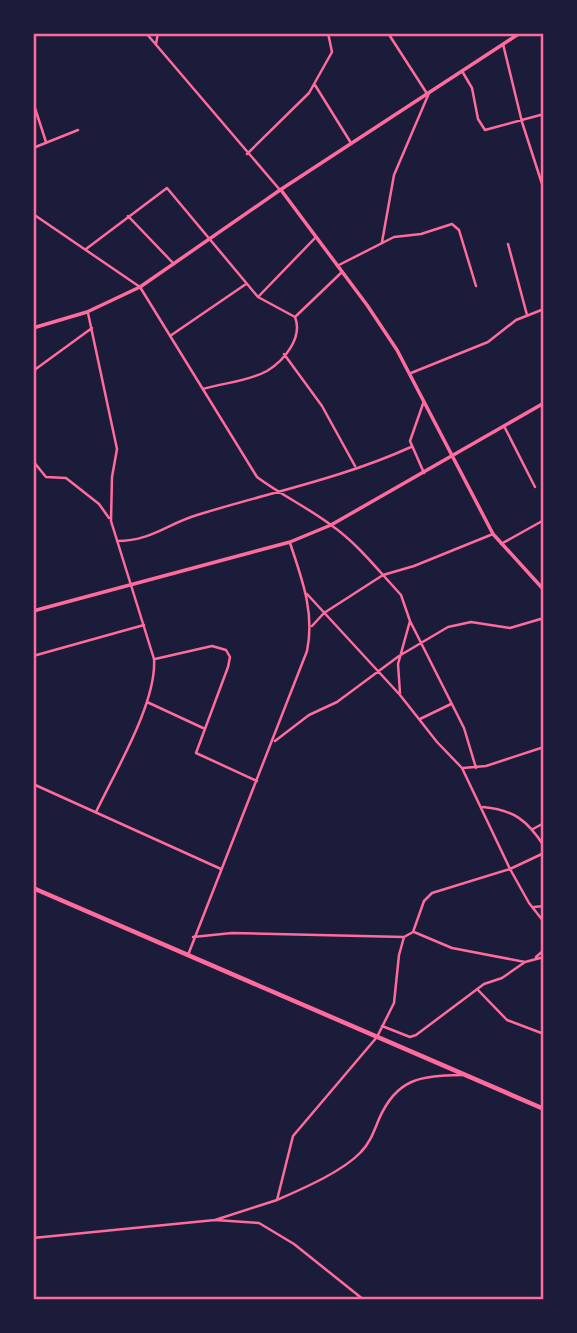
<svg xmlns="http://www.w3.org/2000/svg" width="577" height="1333" viewBox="0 0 577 1333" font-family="Rubik,sans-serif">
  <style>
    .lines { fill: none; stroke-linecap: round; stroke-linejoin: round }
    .minor { stroke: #ff6b9d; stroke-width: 2.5 }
    .tertiary { stroke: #ff6b9d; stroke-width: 3.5 }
    .primary { stroke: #ff6b9d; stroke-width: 4.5 }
    .neatline { fill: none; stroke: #ff6b9d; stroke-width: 2.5 }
  </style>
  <rect width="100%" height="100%" fill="#1b1b3a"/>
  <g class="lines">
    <path class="minor" d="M146,33L280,190
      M388,33L426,92
      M156,44L158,33
      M503,44L522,122L544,190
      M462,71L472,88L478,119L485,130L544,114
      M315,85L351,143
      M33,102L46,142
      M33,148L78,130
      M247,154L309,93L332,52L328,33
      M33,214L140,287L257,477C281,495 307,507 331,525C351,539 367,557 383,575L414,566L493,534
      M128,216L174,264
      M382,242L394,175L429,93
      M508,244L527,315
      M86,249L167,188L258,297L316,237
      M337,266L394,237L421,234L452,224L459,230L476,286
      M258,297L295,317
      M88,313L117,449L112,477L111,521L154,659C157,702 115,772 96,812
      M170,336L246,284
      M284,354L322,406L355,466
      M33,371L92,328
      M411,373L488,342L516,320L544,309
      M203,389C223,383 249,381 267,371C285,360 303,337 295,317L342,272
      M504,426L535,487
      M33,461L46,477L66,478L99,504L109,518
      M424,473L410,441L424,401
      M117,541C151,541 167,524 197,515C268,493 343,478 411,447
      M501,544L544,520
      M307,594L400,695L437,742L462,768L510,869L529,903L544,922
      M312,626L324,613L383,575L401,595L410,621L464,728L476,768
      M33,656L144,625
      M155,659L212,646L226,650L230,657L228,667L196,753L257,781
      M400,693L398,664L410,621
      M147,702L203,728
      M420,719L451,704
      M275,741L309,715L337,702L399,656L448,627L471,622L510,628L544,618
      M463,768L486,766L544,747
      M33,784L221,869
      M483,807C514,810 527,820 544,846
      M533,829L544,823
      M534,907L544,906
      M414,932L452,948L525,962
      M193,937L232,933L404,937L413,932L424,901L432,893L510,869L544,853
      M188,955L307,651C315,613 302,579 290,543
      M536,957L544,950
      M477,989L507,1020L544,1034
      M382,1026L410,1037L416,1035L484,984L502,978L525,962L544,957
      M277,1200C302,1189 342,1172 361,1152C370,1143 374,1131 379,1119C397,1078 420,1076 462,1075
      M215,1220L277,1200L293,1136L377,1037L394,1003L399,955L404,937
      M33,1238L215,1220L259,1223L294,1244L364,1300"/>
    <path class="tertiary" d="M281,190L367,305L397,350L493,534L544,590
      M33,328L87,312L140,287L280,190L520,33
      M33,611L290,542L331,525L544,403"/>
    <path class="primary" d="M33,888L544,1109"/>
  </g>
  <rect width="577" height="1333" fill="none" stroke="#1b1b3a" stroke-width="70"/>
  <rect x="35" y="35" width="507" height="1263" class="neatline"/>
</svg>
